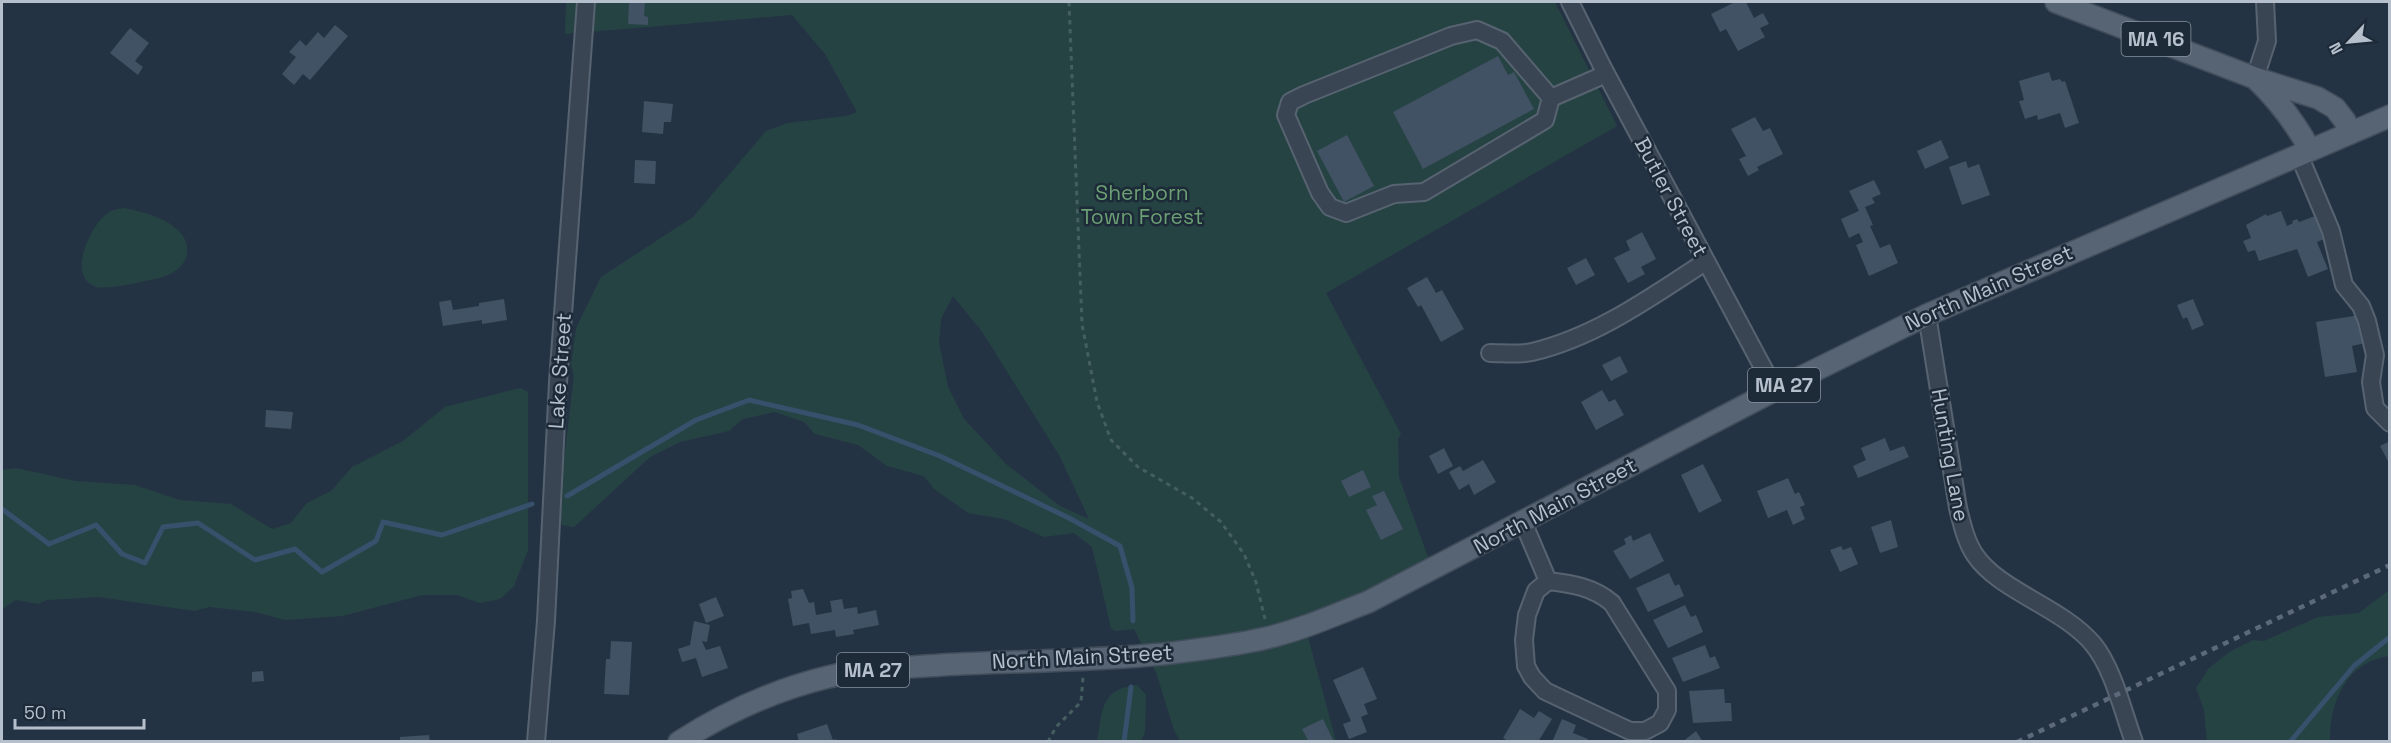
<svg xmlns="http://www.w3.org/2000/svg" width="2391" height="743" viewBox="0 0 2391 743" font-family="'Space Grotesk',sans-serif">
  <style>
    .green { fill: #264344; fill-rule: evenodd }
    .lines { fill: none; stroke-linecap: round; stroke-linejoin: round }
    .stream { stroke: #37506c; stroke-width: 5 }
    .building { fill: #405263 }
    .minor-casing { stroke: #576370; stroke-width: 20 }
    .major-casing { stroke: #424e5c; stroke-width: 24 }
    .path { stroke: #455f61; stroke-width: 3; stroke-dasharray: 4.5 4.5; stroke-linecap: butt }
    .minor { stroke: #394553; stroke-width: 16 }
    .major { stroke: #576473; stroke-width: 21 }
    .rail { stroke: #5b697a; stroke-width: 4.5; stroke-dasharray: 6 6; stroke-linecap: butt }
    .labels { text-anchor: middle; stroke-width: 5; stroke-linejoin: round; paint-order: stroke }
    .shield { fill: #1d2a38; stroke: #8893a0; stroke-width: 1.5 }
    .shield-label { font-size: 20px; font-weight: bold; fill: #b6c0cd }
    .park-label { font-size: 21px; fill: #6b9f74; stroke: #1d2a38 }
    .street-label { font-size: 21px; fill: #b6c0cd; stroke: #1d2a38 }
  </style>
  <rect width="100%" height="100%" fill="#243343"/>
  <path class="green" d="M566,2H1555L1617,126L1326,293L1401,434L1398,439L1399,477L1429,560L1308,637L1336,741H1180L1174,730L1156,672L1134,629L1115,631L1111,628L1092,547L1074,533L1044,537L1004,519L968,513L934,489L924,476L887,466L858,445L815,434L804,422L775,412L743,419L729,431L680,442L650,457L574,527L562,525L560,516L562,477L574,375L571,365L576,328L601,277L693,217L766,131L788,123L846,116L857,112L825,54L792,15L565,34ZM953,296L983,333L1059,455L1089,519L1060,506L1006,464L964,419L948,387L939,343L941,319Z
    M124,208C143,212 165,217 179,231C198,252 182,273 159,278C146,281 108,290 96,287C67,277 89,230 104,216C110,210 116,209 124,208Z
    M520,388L528,392V550L514,586L500,599L480,603L457,595H422L343,616L285,620L255,612L209,607L195,611L99,597L47,600L38,604L16,600L2,609V470L16,468L75,481L135,485L180,500L231,504L272,529L291,523L307,503L331,491L352,467L403,441L445,407Z
    M2389,590V656C2347,661 2329,703 2330,741H2207L2204,710L2196,688L2209,668L2231,651L2253,640L2264,641L2318,617L2359,613Z
    M1137,685L1146,695L1145,732L1141,741H1097C1103,710 1100,689 1137,685Z"/>
  <g class="lines">
    <path class="stream" d="M567,496L696,420L749,400L858,425L940,456L1069,518L1120,546L1132,588L1133,621
      M2,509L49,544L96,525L122,554L145,563L163,527L198,523L255,560L295,549L322,572L376,541L383,522L442,535L532,504
      M1124,742L1131,687
      M2290,742L2354,666L2390,637"/>
  </g>
  <path class="building" d="M629,2H645L644,16L648,17V25L628,24Z
    M1735,2H1746L1754,18L1763,13L1769,24L1760,28L1765,37L1738,51L1726,29L1720,32L1711,14Z
    M335,25L348,36L310,80L303,74L294,85L282,74L296,57L289,52L300,40L306,46L318,32L324,38Z
    M130,28L149,43L135,61L143,67L138,75L110,53Z
    M1498,56L1508,75L1514,72L1534,109L1423,169L1393,112Z
    M2049,72L2052,81L2060,79L2062,82L2065,81L2079,123L2065,128L2060,113L2038,120L2037,115L2025,119L2019,101L2024,100L2019,81Z
    M644,101L673,104L671,122H664L663,134L642,132Z
    M1755,117L1763,131L1770,128L1783,154L1757,167L1759,170L1748,176L1739,159L1746,156L1731,129Z
    M1347,135L1374,186L1344,202L1317,151Z
    M1941,140L1949,158L1925,169L1917,151Z
    M635,160L656,161L655,184L634,183Z
    M1966,161L1968,168L1979,164L1990,195L1962,205L1949,167Z
    M1874,180L1881,194L1872,198L1875,203L1865,207L1873,225L1870,226L1880,248L1890,244L1898,263L1869,276L1856,245L1863,242L1859,233L1849,238L1841,219L1859,211L1849,191Z
    M2281,211L2287,226L2293,223L2292,221L2297,219L2299,222L2315,216L2324,239L2317,242L2328,269L2308,277L2297,249L2259,261L2255,250L2248,252L2243,241L2251,238L2246,225L2266,214L2267,216Z
    M1642,232L1656,259L1641,267L1645,274L1628,283L1614,258L1630,250L1626,241Z
    M1586,258L1595,275L1576,285L1567,268Z
    M1427,277L1436,293L1442,290L1464,329L1441,342L1421,305L1418,307L1407,288Z
    M504,299L507,320L482,324V320L443,326L439,302L451,300L453,310L479,306V303Z
    M2193,299L2204,325L2192,330L2187,317L2183,319L2177,305Z
    M2360,315L2365,343L2352,346L2357,372L2325,377L2316,322Z
    M1620,356L1628,372L1611,381L1602,365Z
    M1602,390L1609,402L1615,399L1624,415L1596,430L1581,402Z
    M266,410L293,412L291,429L265,427Z
    M1885,438L1890,451L1904,446L1909,457L1858,478L1853,466L1866,460L1861,448Z
    M2390,441V465L2380,446Z
    M1444,448L1453,466L1438,474L1429,456Z
    M1483,460L1496,482L1474,495L1469,484L1459,490L1449,472L1460,466L1463,471Z
    M1703,464L1722,501L1699,513L1681,475Z
    M1363,470L1371,487L1349,497L1341,481Z
    M1788,478L1795,494L1799,492L1805,505L1800,507L1805,519L1793,525L1787,510L1768,518L1757,491Z
    M1384,491L1403,529L1381,540L1366,510L1377,505L1372,496Z
    M1891,520L1898,547L1880,553L1871,527Z
    M1650,533L1664,561L1630,579L1613,551L1626,544L1624,539L1631,535L1633,541Z
    M1841,546L1843,550L1851,547L1858,564L1840,572L1830,550Z
    M1669,573L1675,586L1679,584L1684,596L1648,612L1636,588Z
    M803,589L809,603L814,602L816,615L832,612L830,601L842,599L844,609L857,607L858,614L876,610L879,625L853,630L854,634L836,637L835,630L811,634L809,623L793,626L788,599L792,598L791,591Z
    M716,597L724,616L706,623L699,604Z
    M1685,605L1691,617L1696,615L1703,632L1668,648L1653,620Z
    M694,621L710,625L707,642L702,641L706,650L720,646L728,668L702,677L696,658L682,662L678,649L690,645Z
    M611,641L632,642L629,695L604,694L606,659H610Z
    M1705,645L1710,658L1715,656L1720,668L1683,682L1672,658Z
    M1363,667L1377,699L1364,704L1368,714L1361,717L1367,732L1349,739L1343,724L1351,721L1333,680Z
    M263,671L264,681L252,682V672Z
    M1724,689L1725,703H1731L1732,721L1693,723L1689,691Z
    M1520,709L1534,718L1539,711L1552,719L1538,742H1510L1503,738Z
    M1323,719L1334,742H1309L1302,729Z
    M1562,719L1576,725L1573,733L1588,739L1587,742H1552Z
    M827,724L833,740L836,739L837,742H799L797,734Z
    M1696,731L1703,742H1682Z
    M429,735L430,742H400V737Z"/>
  <g class="lines">
    <g class="minor-casing">
      <path id="minor" d="M1570,2L1603,68L1775,390
        M2255,78L2267,41L2265,2
        M1551,98L1545,120L1424,192L1394,194L1346,213L1330,207L1320,193L1286,115L1290,102L1304,95L1451,36L1477,30L1502,41L1551,98L1606,74
        M2299,155L2331,231L2344,285L2361,306L2367,321L2375,355L2371,382L2375,408L2390,423
        M1927,315L1958,508C1962,524 1966,542 1975,555C1999,591 2062,607 2093,644C2113,668 2123,712 2134,742
        M1490,353C1503,353 1519,355 1532,352C1596,337 1651,297 1705,262
        M1523,522L1548,581
        M1548,581C1573,584 1593,587 1612,603L1667,691V710L1660,723L1645,731H1630L1545,691L1532,677L1526,666L1524,640L1527,615L1536,591Z
        M536,742L546,621L558,382L586,2"/>
    </g>
    <g class="major-casing">
      <path id="major" d="M2056,2L2255,78L2318,98L2335,108L2345,121L2350,133
        M2256,79C2279,101 2295,122 2310,150
        M679,742C726,712 774,690 828,677C865,668 903,668 941,665C1015,661 1089,661 1163,654C1196,650 1232,646 1266,638C1301,630 1334,615 1368,602L1775,390L1927,315L2390,116"/>
    </g>
    <path class="path" d="M1069,2L1082,324L1097,402L1111,440L1138,467L1192,498L1221,522L1244,554L1256,582L1265,619
      M1048,742L1056,727L1081,702L1083,677"/>
    <use href="#minor" class="minor"/>
    <use href="#major" class="major"/>
    <path class="rail" d="M2017,742L2390,565"/>
  </g>
  <g class="labels">
    <g class="shield">
      <rect x="2121.5" y="22" width="69" height="34" rx="4.5"/>
      <rect x="1748" y="368" width="72" height="34" rx="4.5"/>
      <rect x="837" y="653" width="72" height="34" rx="4.5"/>
    </g>
    <g class="shield-label">
      <text x="2156" y="46">MA 16</text>
      <text x="1784" y="392">MA 27</text>
      <text x="873" y="677">MA 27</text>
    </g>
    <g class="park-label">
      <text x="1142" y="200">Sherborn<tspan x="1142" dy="24">Town Forest</tspan></text>
    </g>
    <g class="street-label">
      <text transform="translate(1671 197) rotate(62)" y="7">Butler Street</text>
      <text transform="translate(1989 288) rotate(-24)" y="7">North Main Street</text>
      <text transform="translate(560 371) rotate(-86)" y="7">Lake Street</text>
      <text transform="translate(1950 455) rotate(80)" y="7">Hunting Lane</text>
      <text transform="translate(1555 506) rotate(-28)" y="7">North Main Street</text>
      <text transform="translate(1082 657) rotate(-3)" y="7">North Main Street</text>
    </g>
  </g>
  <rect width="2391" height="743" fill="none" stroke="#b6c0cd" stroke-width="6"/>
  <g transform="translate(2349 42) rotate(244)" stroke="#1d2a38" stroke-width="4.5" paint-order="stroke">
  <path d="M0-4.5L10 22L0 15L-10 22Z" fill="#b6c0cd"/>
  <text y="-9" font-size="16" font-weight="bold" text-anchor="middle" fill="#b6c0cd">N</text>
  </g>
  <path d="M15 719v9h129v-9" fill="none" stroke="#b6c0cd" stroke-width="3"/>
  <text x="24" y="719" font-size="18" fill="#b6c0cd" stroke="#1d2a38" stroke-width="4.5" paint-order="stroke">50 m</text>
</svg>
